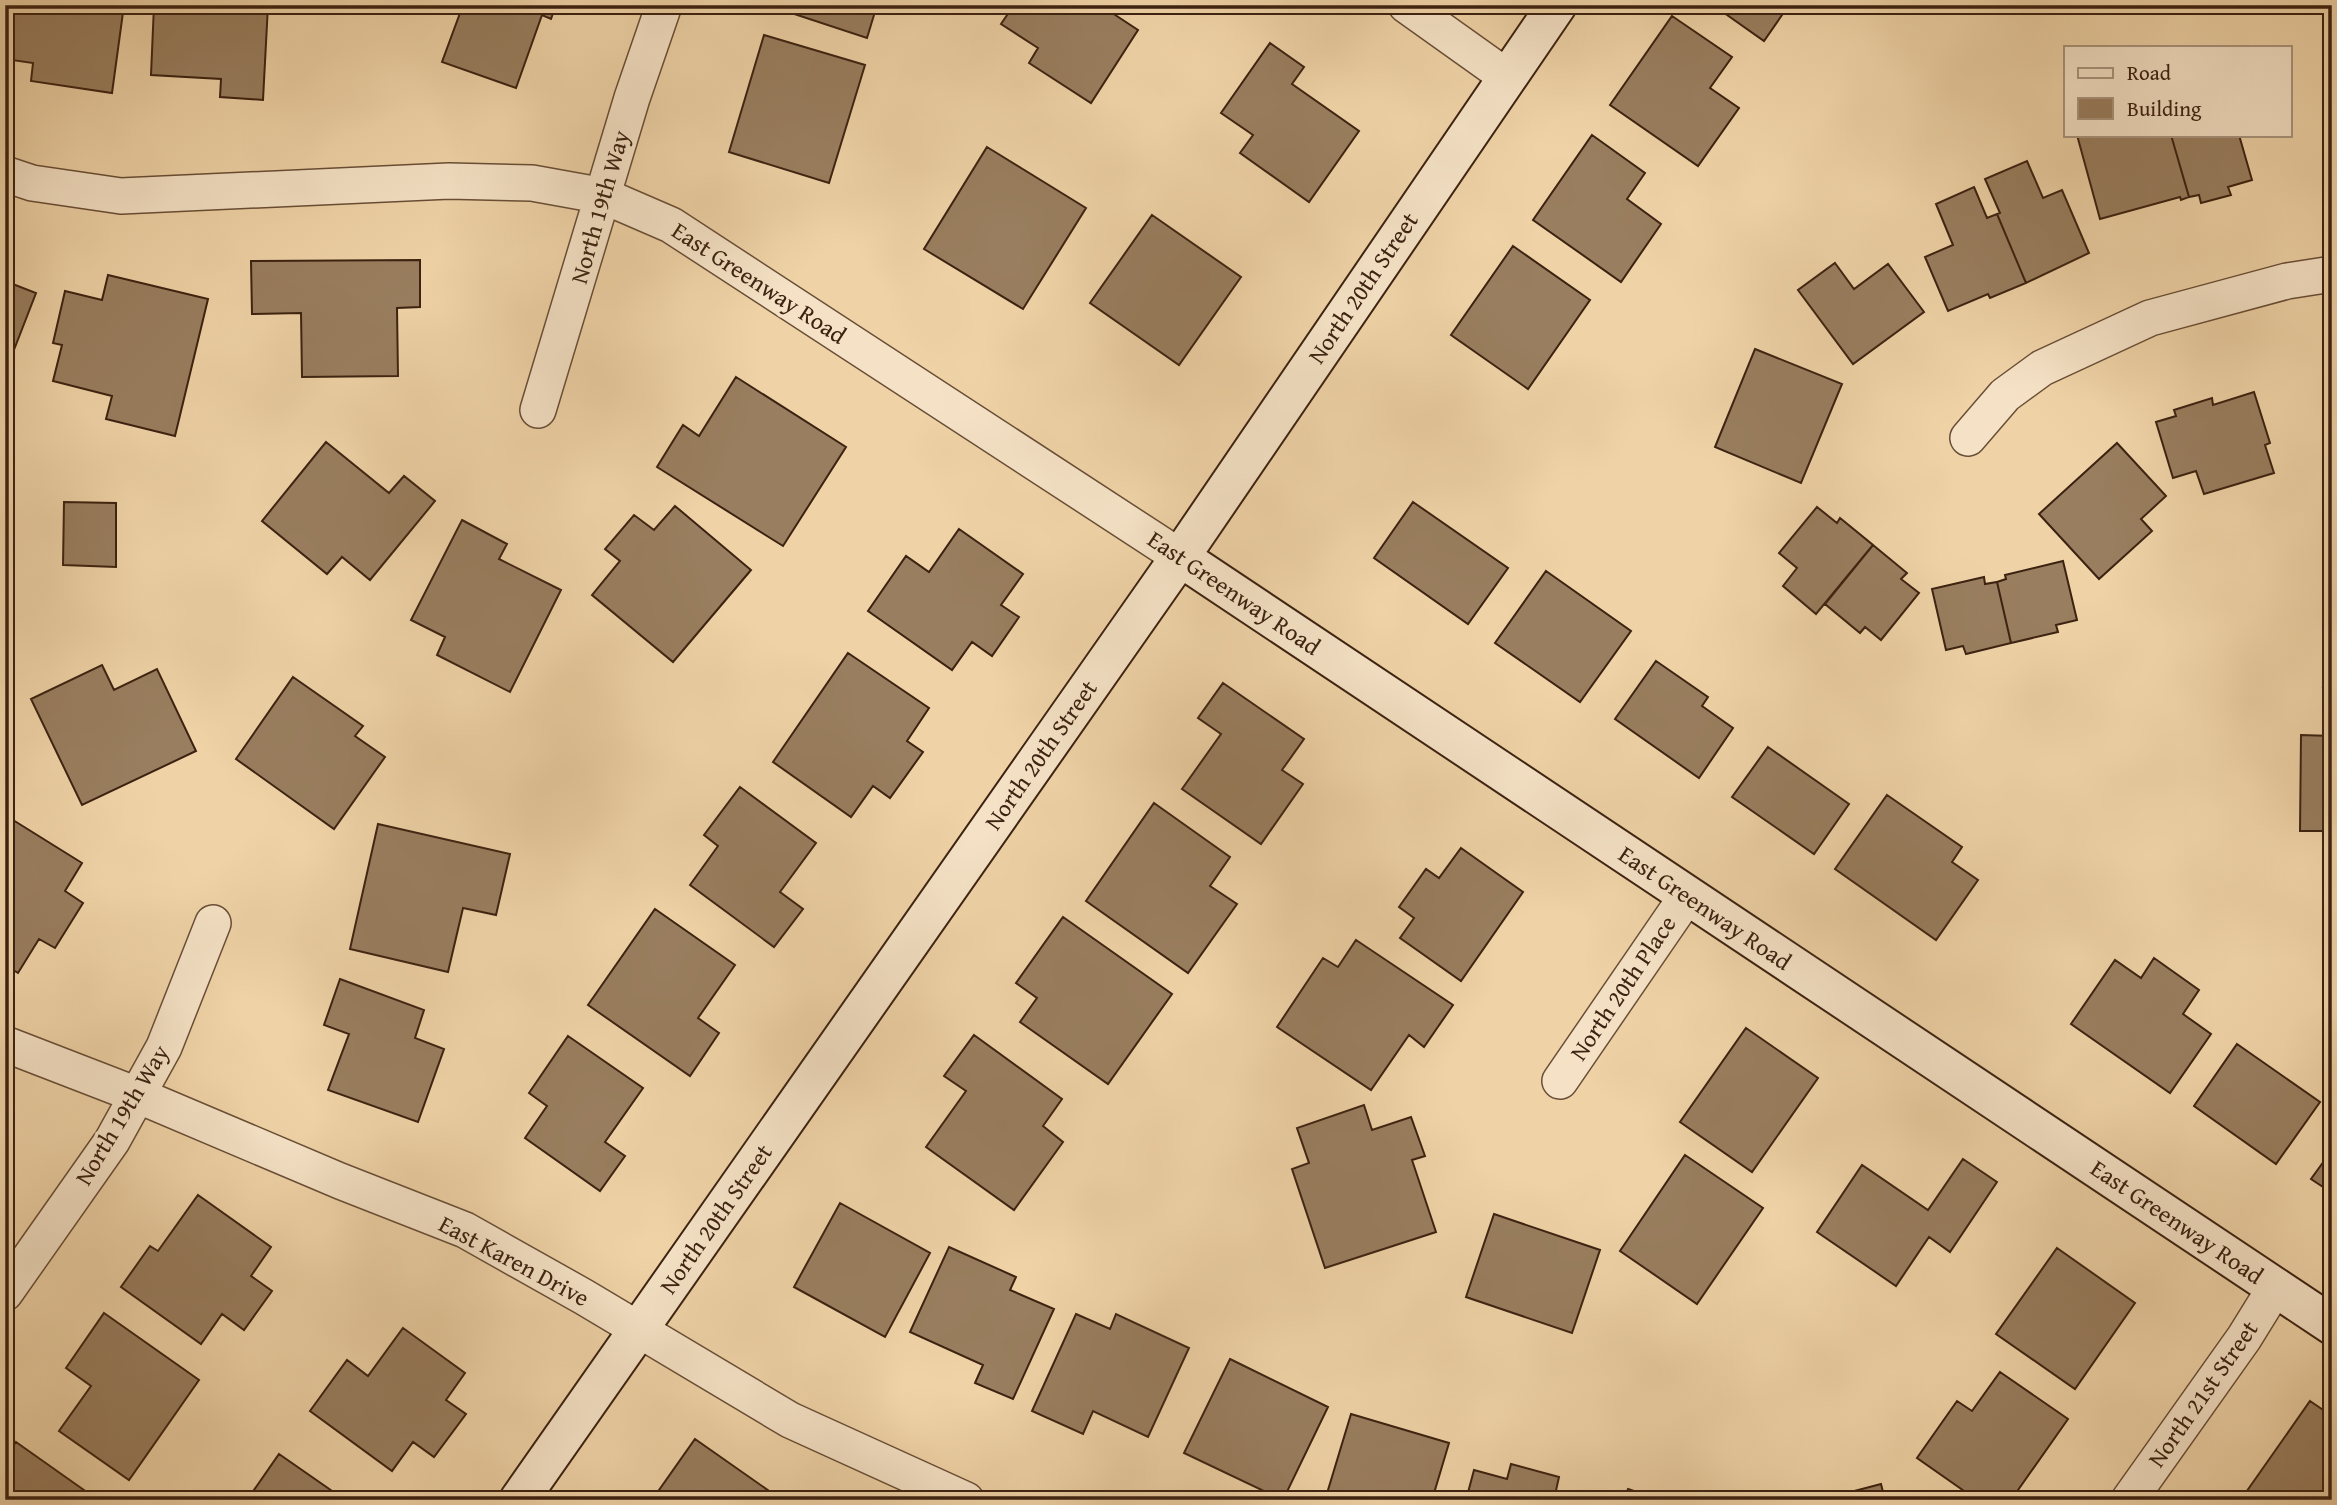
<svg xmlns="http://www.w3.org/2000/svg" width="2337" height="1505" viewBox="0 0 2337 1505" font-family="'Gentium Book Plus',serif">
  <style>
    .building { fill: #997e5f; stroke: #3c2211; stroke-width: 2 }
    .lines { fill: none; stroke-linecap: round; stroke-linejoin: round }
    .street-casing { stroke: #694e36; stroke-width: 38 }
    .secondary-casing { stroke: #3c2211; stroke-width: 42 }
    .street { stroke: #f5e2c6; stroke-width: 35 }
    .secondary { stroke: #f5e2c6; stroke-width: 38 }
    .labels { text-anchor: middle; stroke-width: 7; stroke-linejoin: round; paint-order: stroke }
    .street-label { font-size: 24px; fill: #3c2211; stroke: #f5e2c6 }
  </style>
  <rect width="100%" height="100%" fill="#efd3a7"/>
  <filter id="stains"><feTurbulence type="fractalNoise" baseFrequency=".00286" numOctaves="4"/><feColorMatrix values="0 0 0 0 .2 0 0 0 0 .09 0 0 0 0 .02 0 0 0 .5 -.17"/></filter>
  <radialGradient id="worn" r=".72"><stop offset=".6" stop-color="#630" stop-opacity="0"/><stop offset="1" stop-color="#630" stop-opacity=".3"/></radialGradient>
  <path class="building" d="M7,5H124L112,93L31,81L33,63L5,59Z
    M154,5H268L263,100L220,97L221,79L151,75Z
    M463,5H556L551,19L542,15L516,88L442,62Z
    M767,5H877L867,38Z
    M1014,5H1100L1138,30L1091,103L1029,63L1038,48L1001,24Z
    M1713,5H1789L1764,41Z
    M1672,16L1732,57L1710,88L1739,108L1698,166L1610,105Z
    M764,35L865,65L829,183L729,152Z
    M1270,43L1304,67L1292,84L1359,131L1309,202L1240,153L1253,135L1221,113Z
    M1592,135L1645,173L1627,199L1661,224L1621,282L1533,220Z
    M2077,135H2171L2189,197L2181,200L2180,197L2100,219Z
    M2171,135H2239L2252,180L2228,187L2231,195L2201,203L2199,195L2189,197Z
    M987,147L1086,208L1023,309L924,249Z
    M2027,161L2043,198L2062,190L2089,253L2026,283L1997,214L2000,213L1985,179Z
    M1974,187L1987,218L1997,214L2026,283L1990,298L1988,294L1948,311L1925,257L1953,245L1936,204Z
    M1152,215L1241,277L1179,365L1090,303Z
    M1513,246L1590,300L1528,389L1451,335Z
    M420,260V307L397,308L398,376L302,377L301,313L252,314L251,261Z
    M1835,263L1854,289L1888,264L1924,312L1853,364L1798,290Z
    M108,275L208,299L175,436L106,419L112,396L53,381L62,345L53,343L65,291L102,300Z
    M5,281L36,293L5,373Z
    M1755,349L1842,384L1801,483L1715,447Z
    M736,377L846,447L783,546L657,467L683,425L699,436Z
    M2254,392L2270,443L2265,445L2274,473L2204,494L2196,471L2173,478L2156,422L2176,416L2174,410L2212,398L2213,405Z
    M326,442L389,493L404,476L435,501L370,580L342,557L327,574L262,521Z
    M2117,443L2166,496L2141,519L2152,531L2099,579L2039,514Z
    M64,502L116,503V567L63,565Z
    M1413,502L1508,568L1468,624L1374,558Z
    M675,506L751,570L673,662L592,595L620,561L605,549L634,515L654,530Z
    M1817,507L1837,523L1840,518L1873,545L1816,614L1783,586L1797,568L1779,553Z
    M462,520L507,544L499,559L561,590L510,692L437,655L445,637L411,620Z
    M959,529L1023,574L1001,605L1019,617L992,656L972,642L952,670L868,611L906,556L929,572Z
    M1873,545L1907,573L1901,579L1919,593L1881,640L1865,627L1860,633L1825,604Z
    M2063,561L2077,620L2056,625L2058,632L2011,643L1997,582L2006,579L2005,575Z
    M1546,571L1631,631L1580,702L1495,643Z
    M1984,577L1985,584L1997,582L2011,643L1966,654L1963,646L1946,650L1932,589Z
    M848,653L929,708L907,741L923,752L890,798L873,786L851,817L773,762Z
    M1656,661L1708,697L1702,706L1733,728L1699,778L1615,719Z
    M102,665L114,690L157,669L196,751L82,805L31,699Z
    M2332,674V693L2323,687Z
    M293,677L363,726L355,736L385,757L334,829L236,759Z
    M1223,683L1304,739L1282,770L1303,784L1261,844L1182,789L1221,734L1198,718Z
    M2301,735L2332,736V831H2300Z
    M1768,747L1849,804L1814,854L1732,797Z
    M740,787L816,843L780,892L803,909L774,947L690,885L718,846L704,835Z
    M1887,795L1962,847L1952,862L1978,880L1936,940L1835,869Z
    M1154,803L1230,857L1210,886L1237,904L1188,973L1086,901Z
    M5,815L82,863L65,891L83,903L55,948L39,939L18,973L5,965Z
    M378,824L510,854L496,915L463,908L448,972L350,949Z
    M1461,848L1523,892L1461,981L1400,938L1414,918L1399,907L1426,869L1439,878Z
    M655,909L735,965L698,1018L719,1033L690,1076L588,1005Z
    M1063,917L1172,994L1108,1084L1020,1022L1037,998L1016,983Z
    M1356,940L1453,1005L1424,1047L1409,1035L1371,1090L1277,1027L1323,958L1338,967Z
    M2154,958L2199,990L2183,1014L2211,1034L2170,1093L2071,1024L2115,960L2141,978Z
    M340,979L424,1010L415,1038L444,1049L418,1122L328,1090L349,1034L324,1025Z
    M1746,1028L1818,1078L1752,1172L1680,1122Z
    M974,1035L1062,1099L1043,1126L1063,1142L1014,1210L926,1147L966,1091L944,1076Z
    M568,1036L643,1088L605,1142L625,1156L600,1191L525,1138L547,1106L529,1093Z
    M2237,1044L2320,1102L2276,1164L2194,1106Z
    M1364,1105L1372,1130L1411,1117L1425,1156L1412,1160L1436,1232L1325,1268L1292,1169L1309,1163L1297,1128Z
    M2332,1150V1193L2311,1179Z
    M1685,1155L1763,1208L1697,1304L1620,1251Z
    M1963,1159L1997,1182L1950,1252L1929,1237L1896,1286L1817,1232L1862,1165L1928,1210Z
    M198,1195L271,1247L251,1276L272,1291L244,1330L222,1314L201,1344L121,1287L150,1246L158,1251Z
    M840,1203L930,1253L885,1337L794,1287Z
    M1494,1214L1600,1250L1572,1333L1466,1297Z
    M949,1247L1016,1277L1010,1290L1054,1309L1013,1399L975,1383L983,1365L910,1332Z
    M2057,1248L2135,1303L2075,1389L1996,1334Z
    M104,1313L199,1380L129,1480L59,1431L91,1386L66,1368Z
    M1076,1314L1110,1329L1116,1314L1189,1348L1148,1437L1093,1411L1083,1434L1032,1411Z
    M403,1328L465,1373L446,1400L466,1414L434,1457L413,1442L392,1471L310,1411L347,1360L368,1376Z
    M1230,1359L1328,1407L1283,1500L1184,1453Z
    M2000,1372L2068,1419L2011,1500H1977L1917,1458L1957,1401L1972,1411Z
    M2310,1401L2332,1416V1500H2245L2242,1498Z
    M1351,1414L1449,1443L1432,1500H1325Z
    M695,1439L782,1500H652Z
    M16,1442L98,1500H5V1457Z
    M279,1454L345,1500H247Z
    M1511,1464L1559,1477L1555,1495L1571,1500H1466L1474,1470L1507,1479Z
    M1881,1484L1885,1500H1820Z
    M1628,1489L1661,1500H1624Z"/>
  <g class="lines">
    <g class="street-casing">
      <path id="street" d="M1406,5L1507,77
        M5,174L32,183L121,196L449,181L532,183L604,196L671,225L1180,557
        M538,410L632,98L664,5
        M1968,438L2005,395L2042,368L2150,318L2287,281L2332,274
        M5,1044L137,1095L340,1181L465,1230L584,1297L790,1420L966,1500
        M1560,1081L1687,896
        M5,1293L112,1141L164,1047L213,923
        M2129,1500L2244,1338L2275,1288"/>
    </g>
    <g class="secondary-casing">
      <path id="secondary" d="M1180,557L2332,1325
        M519,1500L1180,557L1557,5"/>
    </g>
    <use href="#street" class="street"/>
    <use href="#secondary" class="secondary"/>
  </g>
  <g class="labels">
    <g class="street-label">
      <text transform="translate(600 207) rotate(-74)" y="8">North 19th Way</text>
      <text transform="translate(759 283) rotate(33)" y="8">East Greenway Road</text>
      <text transform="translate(1363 288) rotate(-56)" y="8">North 20th Street</text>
      <text transform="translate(1234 593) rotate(34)" y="8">East Greenway Road</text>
      <text transform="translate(1041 755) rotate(-55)" y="8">North 20th Street</text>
      <text transform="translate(1705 908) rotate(34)" y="8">East Greenway Road</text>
      <text transform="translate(1623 988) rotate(-56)" y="8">North 20th Place</text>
      <text transform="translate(122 1115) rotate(-59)" y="8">North 19th Way</text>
      <text transform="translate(716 1219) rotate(-55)" y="8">North 20th Street</text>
      <text transform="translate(2177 1222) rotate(34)" y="8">East Greenway Road</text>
      <text transform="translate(514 1261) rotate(28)" y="8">East Karen Drive</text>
      <text transform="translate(2203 1394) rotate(-55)" y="8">North 21st Street</text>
    </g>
  </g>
  <rect width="2337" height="1505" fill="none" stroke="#efd3a7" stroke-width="28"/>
  <rect x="7" y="7" width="2323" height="1491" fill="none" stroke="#3c2211" stroke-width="3.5"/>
  <rect x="14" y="14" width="2309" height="1477" fill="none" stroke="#3c2211" stroke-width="2"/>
  <rect x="2064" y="46" width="228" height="91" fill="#f5e2c6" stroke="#ab957e" stroke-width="2"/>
  <rect x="2078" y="68" width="35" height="10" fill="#f5e2c6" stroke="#ab957e" stroke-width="2"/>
  <text x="2127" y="80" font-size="21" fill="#3c2211">Road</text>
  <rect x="2078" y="98" width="35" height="21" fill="#997e5f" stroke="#ab957e" stroke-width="2"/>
  <text x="2127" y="116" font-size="21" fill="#3c2211">Building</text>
  <rect width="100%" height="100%" filter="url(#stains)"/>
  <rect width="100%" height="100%" fill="url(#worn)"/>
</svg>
